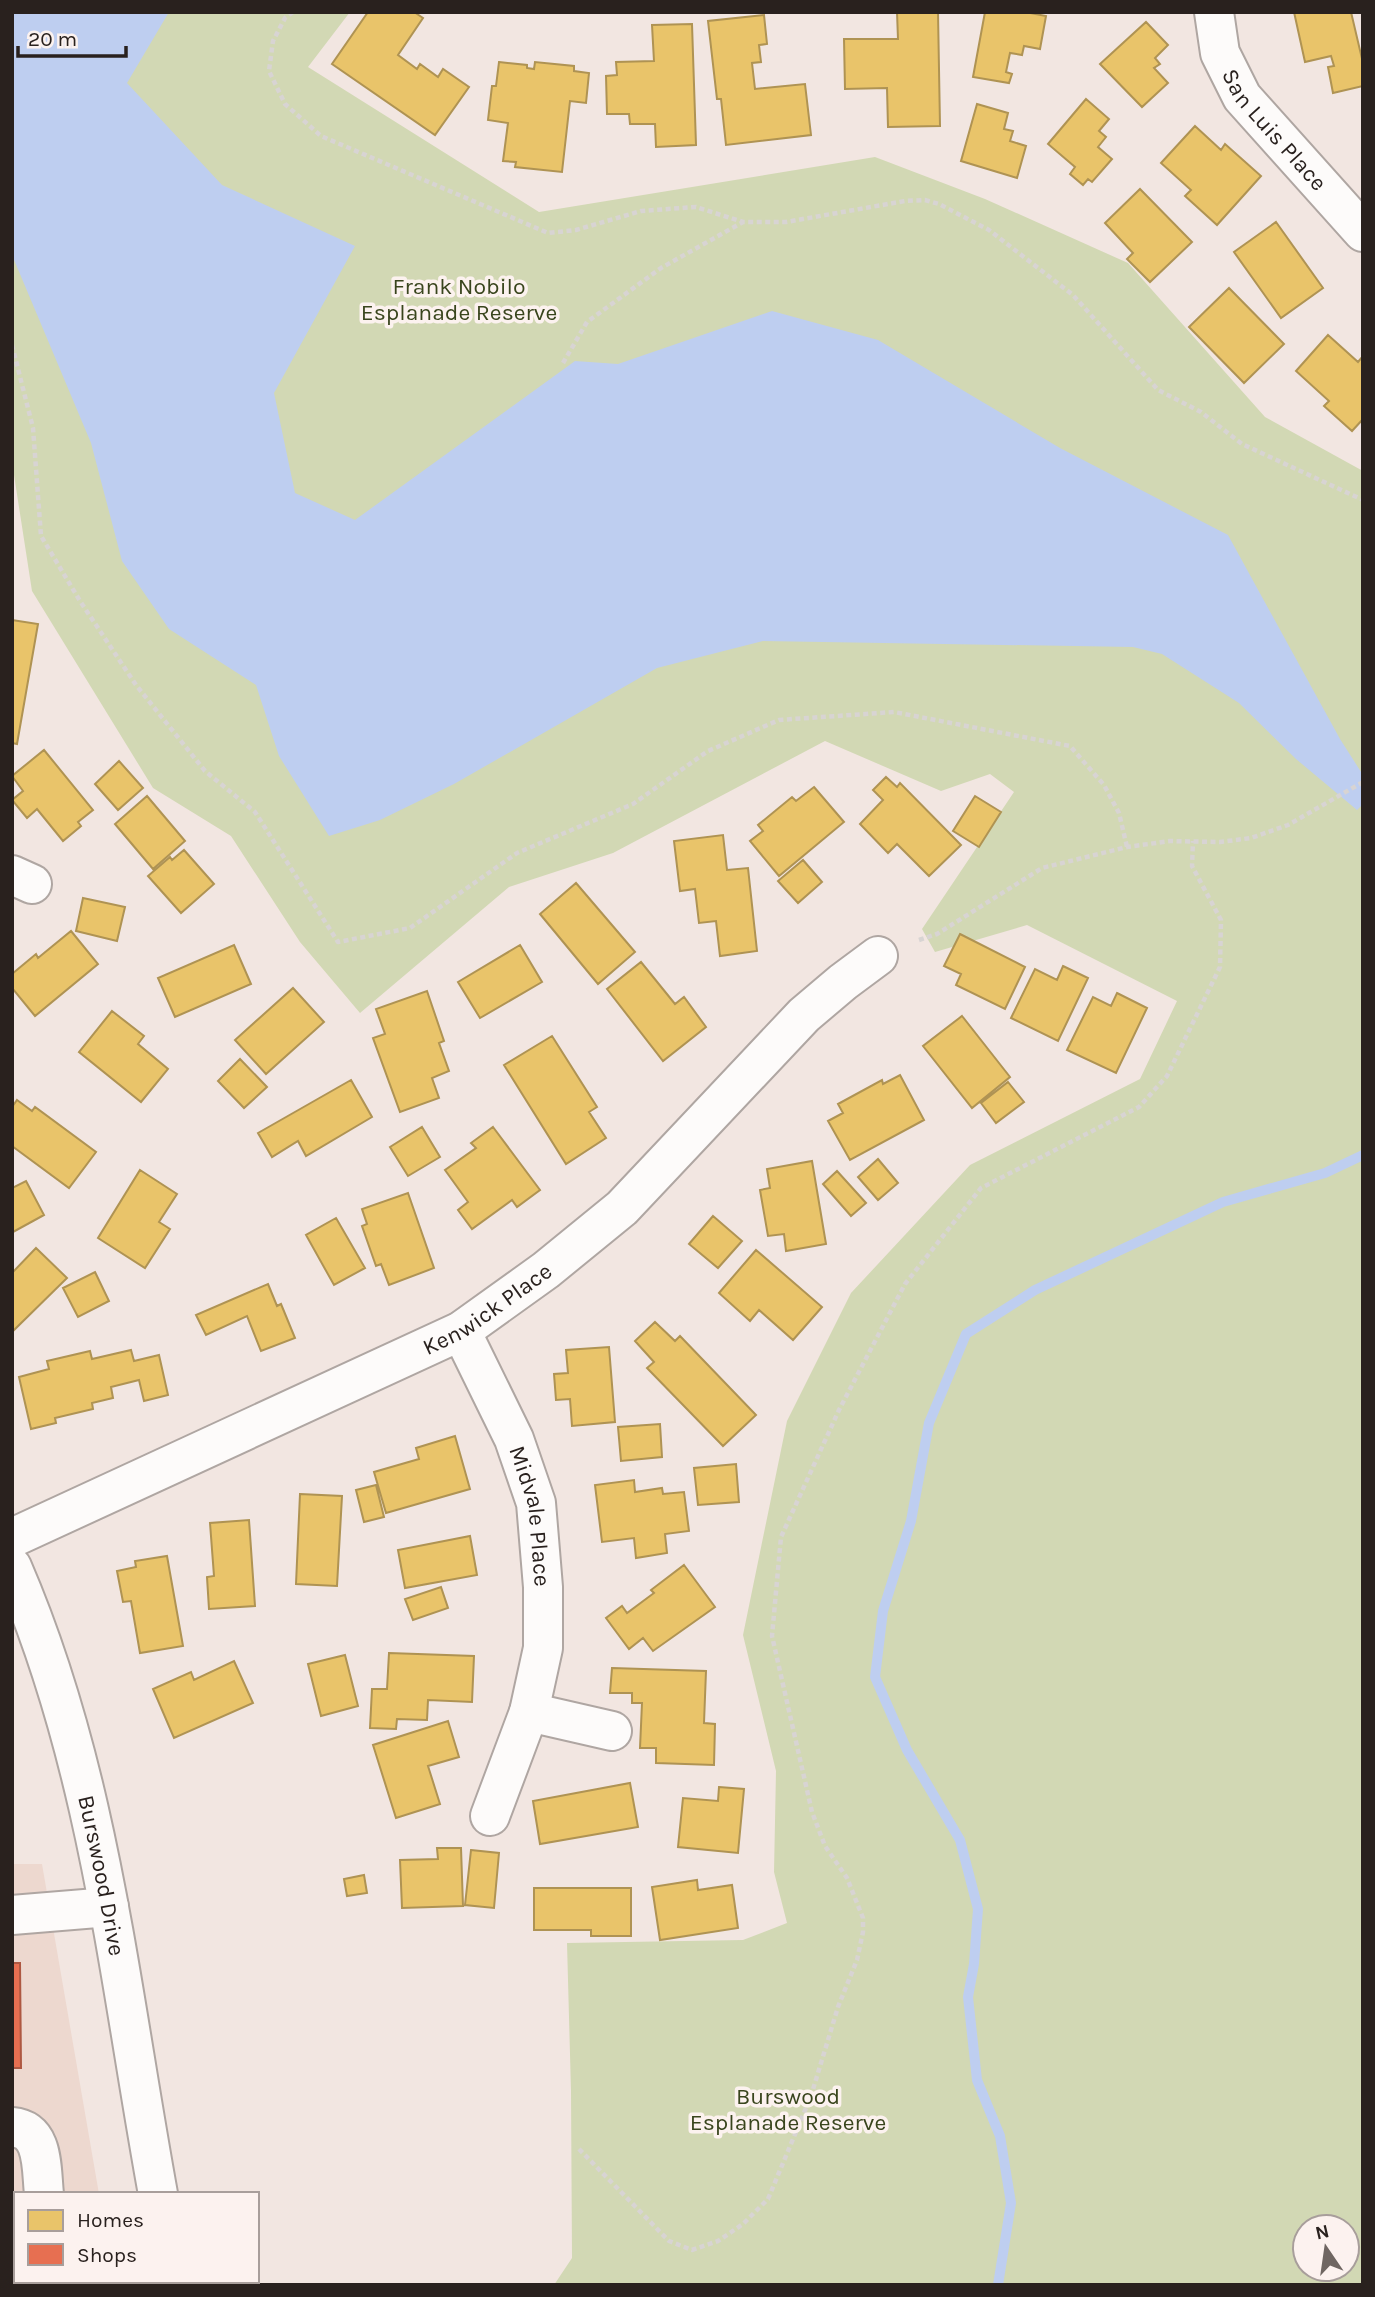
<svg xmlns="http://www.w3.org/2000/svg" width="1375" height="2297" viewBox="0 0 1375 2297" font-family="Karla,sans-serif">
  <style>
    .built { fill: #edd8cf }
    .green { fill: #d2d8b4; fill-rule: evenodd }
    .water { fill: #becef0 }
    .homes { fill: #e9c46a; stroke: #af9353; stroke-width: 2 }
    .shops { fill: #e76f51; stroke: #ae5842; stroke-width: 2 }
    .lines { fill: none; stroke-linecap: round; stroke-linejoin: round }
    .stream { stroke: #becef0; stroke-width: 10 }
    .minor-casing { stroke: #afa6a2; stroke-width: 42 }
    .path { stroke: #d8d4d3; stroke-width: 4.5; stroke-dasharray: 5 3.5; stroke-linecap: butt }
    .minor { stroke: #fdfbfa; stroke-width: 38 }
    .labels { text-anchor: middle; stroke-width: 7; stroke-linejoin: round; paint-order: stroke }
    .street-label { font-size: 23px; fill: #29211e; stroke: #fcf2ef }
    .park-label { font-size: 23px; fill: #39451d; stroke: #fcf2ef }
  </style>
  <rect width="100%" height="100%" fill="#f2e6e1"/>
  <path class="built" d="M12,1864H42L99,2194H16V2281H108V2285H12Z"/>
  <path class="green" d="M12,12H350L308,67L539,212L875,157L985,199L1128,263L1265,417L1363,471V2285H554L572,2258L571,2091L567,1943L743,1940L787,1923L774,1872L776,1771L743,1635L787,1421L851,1293L970,1165L1140,1079L1177,1001L1027,925L935,952L922,929L1014,792L990,774L941,791L825,741L613,853L509,887L360,1013L300,942L231,836L153,788L32,591L12,462ZM1305,2227H1347V2269H1305Z"/>
  <path class="water" d="M12,12H169L127,83L222,185L355,246L274,393L295,493L355,520L575,361L618,364L772,311L878,340L1060,448L1228,535L1340,739L1363,775V804L1357,810L1296,759L1239,703L1162,654L1133,647L763,641L657,668L454,784L380,820L329,836L279,756L256,685L169,629L122,561L91,443L12,255Z"/>
  <path class="homes" d="M368,12H414L423,18L398,55L417,69L420,64L438,77L443,69L469,87L435,135L332,64Z
    M897,12H938L940,126L888,127L887,88L845,89L844,39H898Z
    M985,12H1025L1046,16L1040,49L1024,46L1022,55L1010,53L1006,72L1012,74L1009,83L973,77Z
    M1294,12H1351L1363,63V86L1333,93L1328,67L1334,66L1331,56L1305,62Z
    M764,15L767,44L759,45L761,62L752,63L755,89L805,84L811,135L726,145L721,99H717L708,21Z
    M1146,22L1168,45L1155,58L1160,64L1154,68L1168,83L1142,107L1100,64Z
    M692,24L696,145L656,147L655,124H630L629,114H607L606,76L617,75L616,62L654,61L652,25Z
    M499,62L527,65V68L534,69L535,62L574,66V71L589,73L586,103L570,101L562,172L515,167L516,162L503,161L508,123L488,120L492,86H496Z
    M1086,99L1109,119L1099,131L1106,137L1098,147L1112,159L1092,182L1088,179L1083,185L1070,174L1075,167L1048,144Z
    M977,104L1008,113L1004,129L1013,131L1010,141L1026,146L1017,178L961,161Z
    M1195,126L1221,150L1225,144L1261,176L1217,225L1185,196L1191,190L1161,163Z
    M1140,189L1192,242L1150,282L1127,259L1133,253L1105,223Z
    M1276,222L1323,288L1281,318L1234,252Z
    M1229,288L1284,344L1244,383L1189,327Z
    M1328,335L1358,362L1363,356V419L1352,431L1324,406L1329,401L1296,371Z
    M12,620L38,624L17,744L12,743Z
    M44,750L93,810L78,822L81,826L63,841L37,809L27,818L12,800L23,791L12,776Z
    M119,761L143,788L118,810L95,784Z
    M886,777L897,787L900,783L961,845L929,876L897,844L888,853L860,824L883,800L873,790Z
    M814,787L844,822L779,876L750,841L763,831L758,825L792,797L796,801Z
    M147,796L185,841L153,869L115,824Z
    M975,796L1001,812L979,847L953,831Z
    M723,835L727,870L748,868L757,951L720,956L716,921L699,923L695,889L680,891L674,841Z
    M184,850L214,884L181,913L148,876L170,857L172,860Z
    M803,860L822,882L798,903L778,881Z
    M576,883L635,952L598,984L540,914Z
    M83,898L125,907L117,941L76,931Z
    M71,931L98,964L35,1016L12,988V974L36,954L38,958Z
    M960,934L1025,967L1005,1009L956,985L961,974L944,966Z
    M234,945L251,984L175,1017L158,978Z
    M520,945L542,982L480,1018L458,982Z
    M641,962L675,1004L684,997L706,1027L663,1061L607,989Z
    M1063,966L1088,978L1058,1041L1011,1018L1035,969L1057,980Z
    M293,988L324,1022L266,1074L235,1040Z
    M427,991L444,1041L439,1043L449,1071L432,1078L439,1098L400,1112L373,1038L385,1034L376,1009Z
    M1117,993L1147,1008L1116,1073L1067,1050L1093,997L1111,1006Z
    M112,1011L144,1036L138,1044L168,1069L141,1102L79,1052Z
    M962,1016L1010,1077L972,1108L923,1046Z
    M552,1036L597,1107L589,1112L606,1138L566,1164L504,1065Z
    M240,1059L267,1087L244,1108L218,1081Z
    M900,1075L924,1120L850,1160L828,1121L843,1113L838,1104L882,1080L883,1084Z
    M351,1080L372,1117L306,1156L298,1141L272,1157L258,1133Z
    M1008,1082L1024,1102L996,1123L981,1103Z
    M17,1100L32,1111L35,1107L96,1152L69,1188L12,1146V1107Z
    M422,1127L440,1157L408,1176L390,1147Z
    M493,1127L540,1190L517,1207L512,1200L472,1229L458,1210L468,1202L445,1170L476,1148L471,1143Z
    M878,1159L898,1183L878,1200L858,1177Z
    M812,1161L826,1244L786,1251L784,1234L768,1236L760,1190L770,1188L767,1169Z
    M140,1170L177,1194L159,1222L170,1229L145,1268L98,1238Z
    M837,1171L866,1203L851,1216L823,1184Z
    M26,1181L44,1215L13,1232L12,1188Z
    M408,1193L434,1268L389,1285L381,1264L376,1266L362,1226L367,1224L362,1209Z
    M713,1216L742,1241L718,1268L689,1244Z
    M336,1218L365,1268L334,1285L306,1235Z
    M36,1248L67,1278L12,1332V1273Z
    M756,1250L822,1307L793,1340L759,1310L750,1321L719,1293Z
    M95,1272L109,1301L78,1317L63,1288Z
    M268,1284L277,1306L281,1304L295,1338L261,1351L247,1316L206,1335L196,1315Z
    M655,1322L675,1341L680,1336L756,1415L723,1446L647,1368L654,1362L635,1341Z
    M609,1347L615,1422L572,1426L570,1399L556,1400L554,1374L568,1373L566,1350Z
    M131,1350L134,1361L159,1355L168,1395L144,1401L139,1380L111,1387L113,1398L92,1403L93,1409L55,1418L56,1423L31,1429L19,1377L49,1369L47,1361L90,1351L92,1359Z
    M660,1424L662,1457L621,1461L618,1427Z
    M455,1436L470,1489L386,1513L374,1472L419,1459L416,1448Z
    M736,1464L739,1502L698,1505L694,1468Z
    M634,1480L635,1492L662,1488L663,1494L684,1492L689,1531L665,1534L667,1553L636,1558L634,1538L602,1542L595,1485Z
    M376,1485L384,1517L364,1522L356,1490Z
    M300,1494L342,1496L337,1586L296,1584Z
    M249,1520L255,1606L209,1609L207,1577L214,1576L210,1523Z
    M470,1536L477,1575L405,1588L398,1550Z
    M167,1556L183,1646L140,1653L131,1601L123,1602L117,1571L136,1567L135,1561Z
    M684,1565L715,1607L653,1651L643,1638L629,1649L606,1618L622,1606L627,1613L654,1593L651,1590Z
    M441,1587L448,1608L413,1620L405,1599Z
    M389,1653L474,1656L472,1702L428,1700L427,1720L397,1719L396,1729L370,1728L372,1689H387Z
    M345,1655L358,1706L321,1716L308,1664Z
    M234,1661L253,1703L174,1738L153,1689L191,1672L194,1680Z
    M612,1668L706,1671L704,1723L715,1724L714,1765L656,1763V1748H640L642,1703H632V1693H610Z
    M448,1721L459,1757L428,1766L440,1804L396,1818L373,1745Z
    M630,1783L638,1827L540,1844L533,1801Z
    M719,1787L744,1789L738,1853L678,1847L683,1798L718,1801Z
    M437,1848H461L463,1906L402,1908L400,1860L438,1859Z
    M471,1850L499,1853L494,1908L465,1905Z
    M364,1875L367,1893L347,1896L344,1879Z
    M697,1880L698,1890L732,1885L738,1928L660,1940L652,1887Z
    M534,1888H631V1936H591V1930H534Z"/>
  <path class="shops" d="M12,1963H20L21,2068H12Z"/>
  <g class="lines">
    <path class="stream" d="M998,2285L1011,2203L1000,2136L977,2080L968,1997L974,1964L978,1909L960,1840L907,1750L875,1677L883,1611L911,1521L929,1423L966,1334L1035,1290L1223,1202L1325,1173L1363,1155"/>
    <g class="minor-casing">
      <g id="minor">
        <path id="s1" d="M1214,12L1220,53L1242,97L1363,232"/>
        <path d="M12,875L32,884"/>
        <path id="s2" d="M461,1331L514,1439L536,1503L543,1587V1648L529,1712L490,1816"/>
        <path id="s3" d="M12,1538L461,1331L546,1270L622,1208L804,1015L843,982L878,956"/>
        <path id="s4" d="M12,1567C99,1768 119,1981 158,2194"/>
        <path d="M529,1712L612,1731"/>
        <path d="M12,1915L109,1907"/>
        <path d="M12,2127C45,2130 41,2168 44,2194"/>
        <path d="M172,2281V2285"/>
      </g>
    </g>
    <path class="path" d="M293,12L285,18L273,41L269,71L285,104L321,136L548,233L576,230L641,211L696,207L743,222H786L905,201L925,200L939,204L989,230L1073,295L1158,390L1201,412L1242,444L1363,500
      M12,345L33,428L41,536L80,601L136,685L205,771L255,812L338,942L410,928L517,853L633,804L708,751L779,720L894,712L1070,746L1104,785L1119,813L1127,847
      M563,363L587,322L661,268L743,222
      M919,940L937,934L1042,868L1127,847L1170,841L1220,842L1251,838L1288,825L1363,782
      M579,2149L669,2241L692,2250L718,2241L743,2224L768,2199L811,2096L838,2007L857,1960L863,1932V1918L847,1878L825,1846L812,1812L772,1636L781,1537L839,1410L905,1284L981,1188L1139,1107L1167,1076L1220,967L1221,920L1192,866L1193,841"/>
    <use href="#minor" class="minor"/>
  </g>
  <g class="labels">
    <g class="street-label">
      <text dy="8" stroke="none"><textPath href="#s1" startOffset="136">San Luis Place</textPath></text>
      <text dy="8" stroke="none"><textPath href="#s3" startOffset="528">Kenwick Place</textPath></text>
      <text dy="8" stroke="none"><textPath href="#s2" startOffset="200">Midvale Place</textPath></text>
      <text dy="8" stroke="none"><textPath href="#s4" startOffset="322">Burswood Drive</textPath></text>
    </g>
    <g class="park-label">
      <text x="459" y="294">Frank Nobilo<tspan x="459" dy="26">Esplanade Reserve</tspan></text>
      <text x="788" y="2104">Burswood<tspan x="788" dy="26">Esplanade Reserve</tspan></text>
    </g>
  </g>
  <rect width="1375" height="2297" fill="none" stroke="#29211e" stroke-width="28"/>
  <rect x="14" y="2192" width="245" height="91" fill="#fcf2ef" stroke="#a89e9b" stroke-width="2"/>
  <rect x="28" y="2210" width="35" height="21" fill="#e9c46a" stroke="#a89e9b" stroke-width="2"/>
  <text x="77" y="2227" font-size="21" fill="#29211e">Homes</text>
  <rect x="28" y="2244" width="35" height="21" fill="#e76f51" stroke="#a89e9b" stroke-width="2"/>
  <text x="77" y="2262" font-size="21" fill="#29211e">Shops</text>
  <g transform="translate(1326 2248) rotate(347)"><circle r="33" fill="#fcf2ef" stroke="#a89e9b" stroke-width="2"/>
  <path d="M0-5L12 26L0 18L-12 26Z" fill="#6f6662"/>
  <text y="-10" font-size="19" font-weight="bold" text-anchor="middle" fill="#29211e">N</text>
  </g>
  <path d="M18 46v10h108v-10" fill="none" stroke="#29211e" stroke-width="3.5"/>
  <text x="28" y="46" font-size="21" fill="#29211e" stroke="#fcf2ef" stroke-width="5" paint-order="stroke">20 m</text>
</svg>
